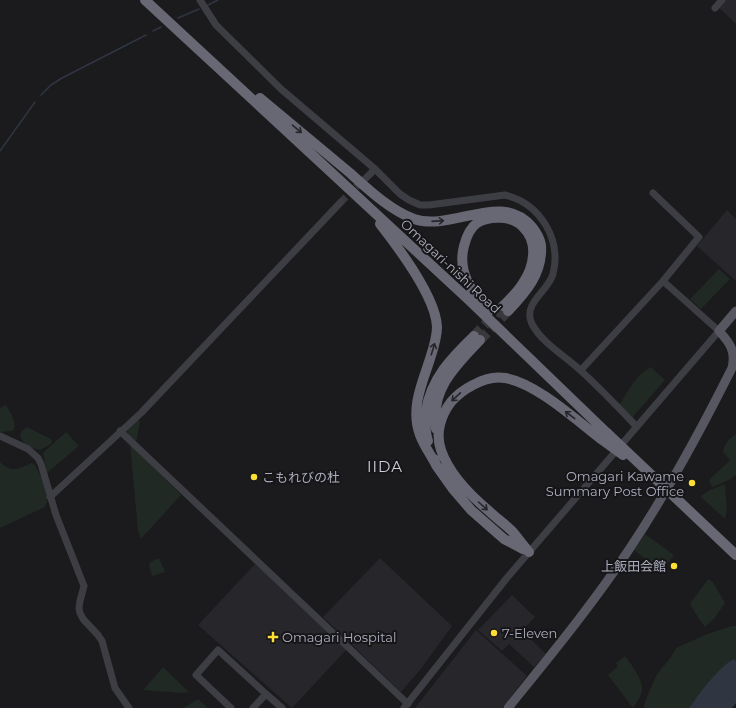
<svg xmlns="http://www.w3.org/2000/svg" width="736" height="708" viewBox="0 0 736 708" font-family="Montserrat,'Noto Sans JP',sans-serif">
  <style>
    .built { fill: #27262a }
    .green { fill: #202923 }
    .water { fill: #2f3642 }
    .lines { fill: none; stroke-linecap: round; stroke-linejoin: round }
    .stream { stroke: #2f3642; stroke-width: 1.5 }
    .minor-tunnel { stroke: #38383d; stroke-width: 7; stroke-dasharray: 7 3.5; stroke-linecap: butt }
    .highway-tunnel { stroke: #38383d; stroke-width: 10; stroke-dasharray: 10 5; stroke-linecap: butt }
    .minor { stroke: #3d3d44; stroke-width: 7 }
    .major { stroke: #575761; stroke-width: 9 }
    .highway { stroke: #676874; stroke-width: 10 }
    .highway-bridge { stroke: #676874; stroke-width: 10 }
    .oneway { stroke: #26262a }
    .poi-dot { fill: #fcde34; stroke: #161518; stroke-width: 1.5 }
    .labels { text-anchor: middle; stroke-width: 4; stroke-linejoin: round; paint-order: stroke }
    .street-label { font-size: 13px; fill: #acaebd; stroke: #161518 }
    .poi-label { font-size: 13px; fill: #acaebd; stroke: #161518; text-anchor: start }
    .quarter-label { font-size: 15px; letter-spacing: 1px; fill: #cecfd9; stroke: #161518 }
  </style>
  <rect width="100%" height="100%" fill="#1b1a1d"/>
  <path class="built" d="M726,0H736V24L719,8Z
    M727,210L736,219V281L697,246Z
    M380,558L452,626L420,670L401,692L323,617Z
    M256,563L347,649L292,708L198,625Z
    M512,595L535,617L522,631L546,654L534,667L509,644L502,651L478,630Z
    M476,630L527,676L502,708H415Z"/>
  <path class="green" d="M719,269L730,279L701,309L690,299Z
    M651,367L665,380L632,418L619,406C628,391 635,375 651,367Z
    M6,405C10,413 18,422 13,431L0,432V408Z
    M138,419L140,422L137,439L135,441L127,434L128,427Z
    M27,427L49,438L52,440L51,444L40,450C31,448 22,445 20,435L22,431Z
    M66,432L79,446L47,473L43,453Z
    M736,434V475L731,479L713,487L709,482L710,479L730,460L723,452C725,443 729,439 736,434Z
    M130,444L181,495L141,539L138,531Z
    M0,462C13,474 19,468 32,463C39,467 48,493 47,501C47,503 46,505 45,507L0,528Z
    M725,484L727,509L725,519L702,498L701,496L708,491Z
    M645,534L674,555L662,572L634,550Z
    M159,558L165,572L152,576L149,566L150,562Z
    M708,579L713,582L725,603L714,619L705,627L699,619L690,604Z
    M732,626H736V661L732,659L698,695L693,704L688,708H644L645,701L657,674L671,657L676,648L707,634Z
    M625,656C630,662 642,679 642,687C643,695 637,702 633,708L608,675L618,666L616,663Z
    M163,667L189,692L182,693L143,690Z
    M198,699L208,708H183Z"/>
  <path class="water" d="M733,659L736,661V703L732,708H688C694,704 695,698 700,693C710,680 719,669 733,659Z"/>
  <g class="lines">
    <path class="stream" d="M208,5L218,0
      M178,18L199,9
      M153,31L161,27
      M41,95L51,85L62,78L146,35
      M0,151L35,102"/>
    <path class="minor-tunnel" d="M341,202L364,179"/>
    <path class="highway-tunnel" d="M474,336L503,306
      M480,340L508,311"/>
    <path class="minor" d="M200,0L216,25L281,89L375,169L400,194L409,200L420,205H429L505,195C539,203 562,238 553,274C548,292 522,303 532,324C542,343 565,356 580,370C600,388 618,407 636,426
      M715,8L722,0
      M365,179L375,169
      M581,370L663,281L699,237L653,193
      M120,431L408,704
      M0,436L28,449L38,458L41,464L56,515L84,586L80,601L79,608L80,613L83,619L98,635L102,641L115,688L129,708
      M50,497L141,413L341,202
      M231,708L196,675L218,650L266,694
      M253,708L266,694L282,708
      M404,708L506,579L719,331L663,281"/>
    <path class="major" d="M508,708C550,656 593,604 630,548C668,491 701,430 732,368C736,351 730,343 719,331L736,311"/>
    <path class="highway" d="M145,0L469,300L607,433
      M260,98C290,123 320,148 350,173C369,190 390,210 414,219C452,232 502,190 532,227C536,232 540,239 541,245C543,273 526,292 508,311
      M380,224C398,247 436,297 437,327C437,340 432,352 428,365C420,388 411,411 420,435C424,446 431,455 436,465
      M489,311C472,293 457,272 464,246C466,238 470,228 477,223C490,215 513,216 523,227C539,242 534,267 523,283C518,292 510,299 503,306
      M436,429C430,390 455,366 480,340
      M428,441C425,432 425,421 426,411C431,379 451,358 474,336
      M434,459L436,465L453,489L471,510L504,539L523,549
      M529,552C523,545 518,538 512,531C505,524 496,518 489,511C470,495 449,474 441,450C435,433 441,415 451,402C457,395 465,389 473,385C482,380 493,376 505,378C536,383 576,420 601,439"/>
    <path class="highway-bridge" d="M607,433L736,555
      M601,439L623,455"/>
  </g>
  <defs><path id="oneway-shaft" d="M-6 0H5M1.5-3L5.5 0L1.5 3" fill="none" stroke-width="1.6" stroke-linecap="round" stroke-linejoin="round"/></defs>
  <g class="oneway">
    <use href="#oneway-shaft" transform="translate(297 129) rotate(40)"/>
    <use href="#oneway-shaft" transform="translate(438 221) rotate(-4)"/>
    <use href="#oneway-shaft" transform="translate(433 349) rotate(-73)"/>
    <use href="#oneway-shaft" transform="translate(456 397) rotate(137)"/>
    <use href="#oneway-shaft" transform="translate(570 415) rotate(-143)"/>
    <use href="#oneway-shaft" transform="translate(483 506) rotate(42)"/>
  </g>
  <g class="poi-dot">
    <circle cx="254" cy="477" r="4"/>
    <circle cx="692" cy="483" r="4"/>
    <circle cx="674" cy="566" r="4"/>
    <circle cx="494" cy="633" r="4"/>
    <path d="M271 631h4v4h4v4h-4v4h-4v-4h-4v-4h4z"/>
  </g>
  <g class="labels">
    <g class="street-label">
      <text transform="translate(451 266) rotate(43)" y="5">Omagari-nishi Road</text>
    </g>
    <g class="poi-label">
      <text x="684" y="481" text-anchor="end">Omagari Kawame<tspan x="684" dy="15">Summary Post Office</tspan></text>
      <text x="262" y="482">こもれびの杜</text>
      <text x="666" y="571" text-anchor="end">上飯田会館</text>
      <text x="502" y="638">7-Eleven</text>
      <text x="282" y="642">Omagari Hospital</text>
    </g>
    <g class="quarter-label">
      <text x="385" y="472">IIDA</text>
    </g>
  </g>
</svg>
